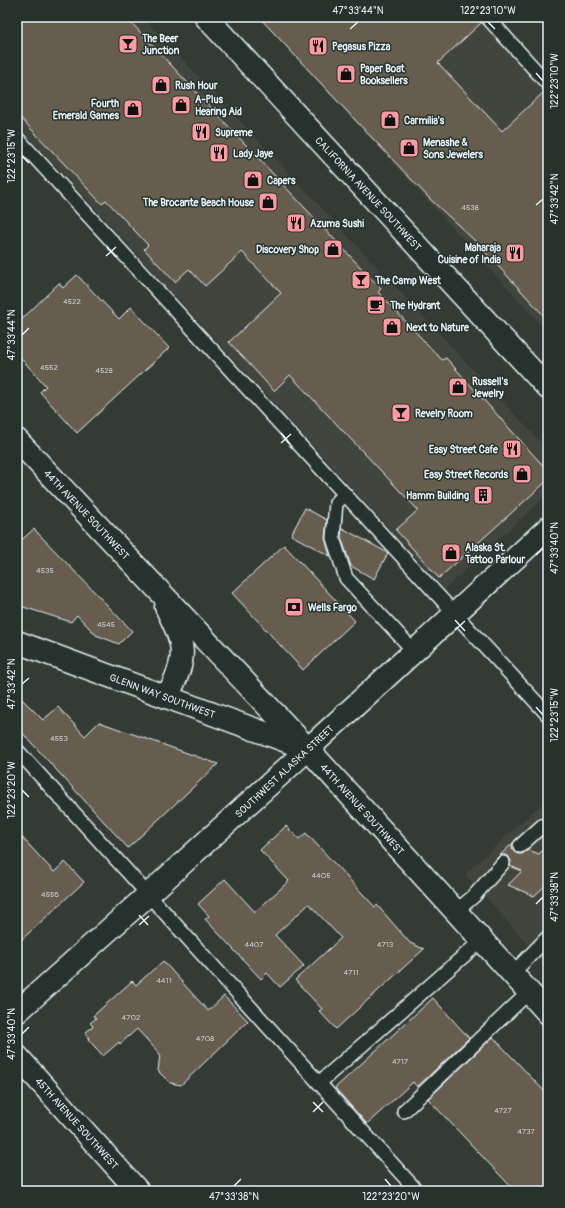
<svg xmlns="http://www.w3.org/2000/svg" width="565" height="1208" viewBox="0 0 565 1208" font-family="Pangolin,sans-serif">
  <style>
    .built { fill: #42453c }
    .building { fill: #665d50; stroke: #e8f1f8 }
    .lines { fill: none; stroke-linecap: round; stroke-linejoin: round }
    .service-casing { stroke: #e8f1f8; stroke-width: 16 }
    .minor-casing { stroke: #e8f1f8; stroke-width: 25 }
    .tertiary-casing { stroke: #e8f1f8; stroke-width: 25 }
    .secondary-casing { stroke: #e8f1f8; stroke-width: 25 }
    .service { stroke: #26332d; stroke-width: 13 }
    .minor { stroke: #26332d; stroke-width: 22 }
    .tertiary { stroke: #26332d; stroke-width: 22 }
    .secondary { stroke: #26332d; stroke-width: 22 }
    .ticks { fill: none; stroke: #e8f1f8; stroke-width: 1.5 }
    .labels { text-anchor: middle; stroke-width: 3; stroke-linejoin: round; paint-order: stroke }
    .number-label { font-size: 8px; fill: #c8ccce }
    .poi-label { font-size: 10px; font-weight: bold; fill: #e8f1f8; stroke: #26332d; text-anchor: start }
    .street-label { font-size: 10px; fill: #e8f1f8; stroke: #26332d }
    .neatline { fill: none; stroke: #e8f1f8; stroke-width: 1.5 }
    .ticks-label { font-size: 10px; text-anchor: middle; fill: #e8f1f8 }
  </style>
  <rect width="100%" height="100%" fill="#333b34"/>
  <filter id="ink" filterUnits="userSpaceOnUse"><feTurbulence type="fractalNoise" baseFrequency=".025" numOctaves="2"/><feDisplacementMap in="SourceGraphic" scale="8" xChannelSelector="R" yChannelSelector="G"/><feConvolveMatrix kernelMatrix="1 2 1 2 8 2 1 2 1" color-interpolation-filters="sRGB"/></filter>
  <g filter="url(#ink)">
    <path class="built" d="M17,17H143L548,450V494L445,589L17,124Z
      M259,17H481L548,90V332Z
      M548,798V967L465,874Z"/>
    <path class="building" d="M17,17H126L381,289L378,292L442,360L446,358L509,428L548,471V480L439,578L396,530L418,510L290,375L274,391L229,342L281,293L242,252L205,286L189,269L175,282L144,249L148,245L106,200L102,204L17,114Z
      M259,17H479L481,23L438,63L502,131L545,91L548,92V320L475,241L430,199L357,122Z
      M77,275L119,319L131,307L169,348L77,433L40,392L46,386L17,354V324L59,283L63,288Z
      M305,508L327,520L325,538L330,556L291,535Z
      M342,528L388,553L374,579L351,566L341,537Z
      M34,529L132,631L119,644L96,635L77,615L71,622L17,605V544Z
      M284,545L355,621L303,670L232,593Z
      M17,694L43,720L58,707L85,736L99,722L218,764L128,848L17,727Z
      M286,826L299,839L306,833L375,907L377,905L410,943L424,949L336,1029L319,1011L322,1009L295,980L341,938L309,904L275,935L304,966L280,987L267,973L261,979L205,919L209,916L198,904L225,879L255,912L289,881L260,850Z
      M17,832L54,872L65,862L84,882L17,944Z
      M513,843L512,848L514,852L518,854H522L528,850L539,854L548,845V883L534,896L508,885L522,871L510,866L511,861L509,857L505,855H501L495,860Z
      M163,961L208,1011L224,996L248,1021L181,1085L170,1083L158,1071L160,1054L137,1029L120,1044L119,1042L103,1056L88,1039L89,1038L85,1033L93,1026L90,1023L96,1018L93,1016L132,981L136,985Z
      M433,998L469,1038L417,1087L413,1082L367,1124L335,1088Z
      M493,1037L548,1095V1191H515L428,1099Z"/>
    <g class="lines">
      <g class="service-casing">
        <path id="service" d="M487,17L548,84
          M17,138L548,715
          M345,494L336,503L333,538L346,578L414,651
          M17,750L417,1191
          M520,846L542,826L548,825
          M455,912L474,896L503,863
          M512,974L548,937
          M319,1083L482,940
          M404,1111L529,992"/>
      </g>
      <g class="minor-casing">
        <g id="minor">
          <path id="s1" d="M17,440L308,749"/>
          <path d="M166,607C186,648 188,655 167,697"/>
          <path id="s2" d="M17,1056L138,1191"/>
        </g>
      </g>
      <g class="tertiary-casing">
        <g id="tertiary">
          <path id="s3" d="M17,642L308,749L548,1013"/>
          <path d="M17,1012L149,894L308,749"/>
        </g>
      </g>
      <g class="secondary-casing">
        <g id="secondary">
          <path id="s4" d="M206,17L548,388"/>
          <path d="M308,749L548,528"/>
        </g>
      </g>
      <use href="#service" class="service"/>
      <use href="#minor" class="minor"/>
      <use href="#tertiary" class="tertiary"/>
      <use href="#secondary" class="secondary"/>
    </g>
  </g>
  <path class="ticks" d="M488,22L495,29M350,29L358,22M536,73L543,81M22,156L29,163M536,205L543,199M107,247L116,257M106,256L116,247M22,335L29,328M281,433L290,444M281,443L291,434M536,555L543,548M455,620L465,631M455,630L465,621M22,684L29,678M536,707L543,715M22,790L29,797M536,904L543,897M139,915L148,925M139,925L149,916M22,1034L29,1027M313,1102L323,1112M313,1112L323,1102M385,1179L391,1186M234,1186L241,1179"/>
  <defs>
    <g id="bar-square" transform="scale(1)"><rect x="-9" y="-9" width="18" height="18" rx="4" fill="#ff9aa2" stroke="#26332d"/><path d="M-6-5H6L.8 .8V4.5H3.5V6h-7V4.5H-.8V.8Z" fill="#111"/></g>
    <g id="restaurant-square" transform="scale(1)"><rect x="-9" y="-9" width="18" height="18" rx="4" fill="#ff9aa2" stroke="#26332d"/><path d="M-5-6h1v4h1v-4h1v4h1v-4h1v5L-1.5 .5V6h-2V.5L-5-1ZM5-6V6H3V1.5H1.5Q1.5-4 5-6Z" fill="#111"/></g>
    <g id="shop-square" transform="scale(1)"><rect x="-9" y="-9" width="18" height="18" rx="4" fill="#ff9aa2" stroke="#26332d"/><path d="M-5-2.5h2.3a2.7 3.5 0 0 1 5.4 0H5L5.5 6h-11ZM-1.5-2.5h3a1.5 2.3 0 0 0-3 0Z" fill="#111"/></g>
    <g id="cafe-square" transform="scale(1)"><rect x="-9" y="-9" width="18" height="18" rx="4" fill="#ff9aa2" stroke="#26332d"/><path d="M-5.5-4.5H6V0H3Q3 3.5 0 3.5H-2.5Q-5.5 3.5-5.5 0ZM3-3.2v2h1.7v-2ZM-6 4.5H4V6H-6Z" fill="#111"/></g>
    <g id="building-square" transform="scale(1)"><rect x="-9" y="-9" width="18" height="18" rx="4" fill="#ff9aa2" stroke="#26332d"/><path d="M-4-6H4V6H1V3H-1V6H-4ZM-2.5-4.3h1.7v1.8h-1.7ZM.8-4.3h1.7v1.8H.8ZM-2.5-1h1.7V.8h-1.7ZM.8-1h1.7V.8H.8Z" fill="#111"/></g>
    <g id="bank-square" transform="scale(1)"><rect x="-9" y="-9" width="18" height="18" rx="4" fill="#ff9aa2" stroke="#26332d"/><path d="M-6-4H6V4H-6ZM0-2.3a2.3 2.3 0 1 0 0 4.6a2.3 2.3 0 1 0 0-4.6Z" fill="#111"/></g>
  </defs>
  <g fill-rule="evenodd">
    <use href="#bar-square" x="128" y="44"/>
    <use href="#restaurant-square" x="318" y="46"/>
    <use href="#shop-square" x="346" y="74"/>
    <use href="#shop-square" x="161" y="85"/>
    <use href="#shop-square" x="181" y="105"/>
    <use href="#shop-square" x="133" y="109"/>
    <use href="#shop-square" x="390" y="120"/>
    <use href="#restaurant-square" x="201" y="132"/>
    <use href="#shop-square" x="409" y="148"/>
    <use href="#restaurant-square" x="219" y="153"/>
    <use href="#shop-square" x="253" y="180"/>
    <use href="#shop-square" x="268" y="202"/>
    <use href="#restaurant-square" x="296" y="223"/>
    <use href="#shop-square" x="333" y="249"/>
    <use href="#restaurant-square" x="515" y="253"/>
    <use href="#bar-square" x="361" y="280"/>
    <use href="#cafe-square" x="376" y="305"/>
    <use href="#shop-square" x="392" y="327"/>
    <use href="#shop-square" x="458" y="387"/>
    <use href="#bar-square" x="401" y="413"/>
    <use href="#restaurant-square" x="512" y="449"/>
    <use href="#shop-square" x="522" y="474"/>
    <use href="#building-square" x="483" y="495"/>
    <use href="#shop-square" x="451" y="553"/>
    <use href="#bank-square" x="294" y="607"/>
  </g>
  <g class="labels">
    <g class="number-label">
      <text x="470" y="210">4538</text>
      <text x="72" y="304">4522</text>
      <text x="49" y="370">4552</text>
      <text x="104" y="373">4528</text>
      <text x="45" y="573">4535</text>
      <text x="106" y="627">4545</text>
      <text x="59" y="741">4553</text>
      <text x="321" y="878">4405</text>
      <text x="50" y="897">4556</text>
      <text x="254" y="947">4407</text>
      <text x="385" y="947">4713</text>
      <text x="351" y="975">4711</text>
      <text x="164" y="983">4411</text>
      <text x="131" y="1020">4702</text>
      <text x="205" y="1041">4708</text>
      <text x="400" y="1064">4717</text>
      <text x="503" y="1113">4727</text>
      <text x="526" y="1134">4737</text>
    </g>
    <g class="poi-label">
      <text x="142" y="42">The Beer<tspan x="142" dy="12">Junction</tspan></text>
      <text x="332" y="50">Pegasus Pizza</text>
      <text x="360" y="72">Paper Boat<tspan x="360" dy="12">Booksellers</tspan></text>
      <text x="175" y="89">Rush Hour</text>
      <text x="195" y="103">A-Plus<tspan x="195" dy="12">Hearing Aid</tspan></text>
      <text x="119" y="107" text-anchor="end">Fourth<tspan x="119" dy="12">Emerald Games</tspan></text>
      <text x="404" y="124">Carmilia's</text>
      <text x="215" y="136">Supreme</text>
      <text x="423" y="146">Menashe &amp;<tspan x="423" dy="12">Sons Jewelers</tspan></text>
      <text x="233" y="157">Lady Jaye</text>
      <text x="267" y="184">Capers</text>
      <text x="254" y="206" text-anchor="end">The Brocante Beach House</text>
      <text x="310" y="227">Azuma Sushi</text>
      <text x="501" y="251" text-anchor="end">Maharaja<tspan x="501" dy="12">Cuisine of India</tspan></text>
      <text x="319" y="253" text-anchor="end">Discovery Shop</text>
      <text x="375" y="284">The Camp West</text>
      <text x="390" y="309">The Hydrant</text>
      <text x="406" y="331">Next to Nature</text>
      <text x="472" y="385">Russell's<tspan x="472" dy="12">Jewelry</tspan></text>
      <text x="415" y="417">Revelry Room</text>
      <text x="498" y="453" text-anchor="end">Easy Street Cafe</text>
      <text x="508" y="478" text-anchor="end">Easy Street Records</text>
      <text x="469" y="499" text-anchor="end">Hamm Building</text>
      <text x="465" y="551">Alaska St.<tspan x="465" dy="12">Tattoo Parlour</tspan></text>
      <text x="308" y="611">Wells Fargo</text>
    </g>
    <g class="street-label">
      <text dy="4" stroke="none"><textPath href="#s4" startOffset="240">CALIFORNIA AVENUE SOUTHWEST</textPath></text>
      <text dy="4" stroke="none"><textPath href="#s1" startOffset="102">44TH AVENUE SOUTHWEST</textPath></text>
      <text dy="4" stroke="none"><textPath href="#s3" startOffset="155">GLENN WAY SOUTHWEST</textPath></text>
      <text transform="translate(284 771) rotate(-43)" y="4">SOUTHWEST ALASKA STREET</text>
      <text dy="4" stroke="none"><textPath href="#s3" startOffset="391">44TH AVENUE SOUTHWEST</textPath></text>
      <text dy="4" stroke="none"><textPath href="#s2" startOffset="90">45TH AVENUE SOUTHWEST</textPath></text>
    </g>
  </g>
  <rect width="565" height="1208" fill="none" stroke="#26332d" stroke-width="44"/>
  <rect x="22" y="22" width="521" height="1164" class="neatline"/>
  <g class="ticks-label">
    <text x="358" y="14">47°33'44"N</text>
    <text x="488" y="14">122°23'10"W</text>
    <text transform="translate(554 81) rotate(-90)" y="4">122°23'10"W</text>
    <text transform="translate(11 156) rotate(-90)" y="4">122°23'15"W</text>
    <text transform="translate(554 199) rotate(-90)" y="4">47°33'42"N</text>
    <text transform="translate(11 335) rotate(-90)" y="4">47°33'44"N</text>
    <text transform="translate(554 548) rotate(-90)" y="4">47°33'40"N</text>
    <text transform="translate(11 684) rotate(-90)" y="4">47°33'42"N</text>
    <text transform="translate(554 715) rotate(-90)" y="4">122°23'15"W</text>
    <text transform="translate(11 790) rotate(-90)" y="4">122°23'20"W</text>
    <text transform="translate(554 897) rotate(-90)" y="4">47°33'38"N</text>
    <text transform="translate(11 1034) rotate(-90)" y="4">47°33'40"N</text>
    <text x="234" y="1200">47°33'38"N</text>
    <text x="391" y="1200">122°23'20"W</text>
  </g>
</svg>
